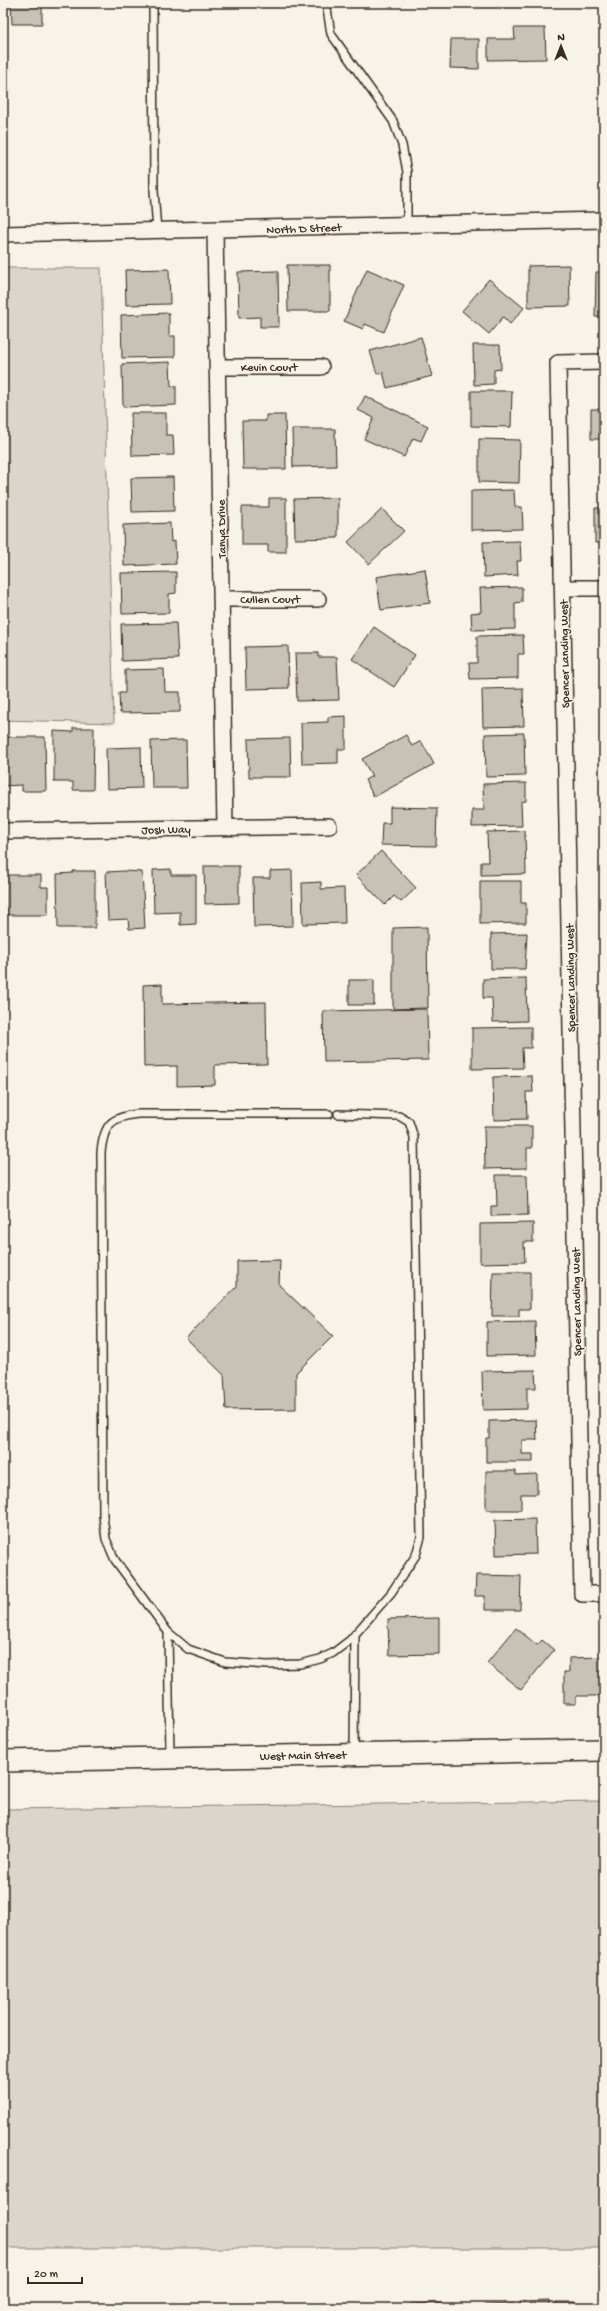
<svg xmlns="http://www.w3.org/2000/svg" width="607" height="2311" viewBox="0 0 607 2311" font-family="'Gochi Hand',sans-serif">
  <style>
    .green { fill: #dbd6cb; stroke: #8b8074 }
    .building { fill: #c8c1b6; stroke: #3b2a1e }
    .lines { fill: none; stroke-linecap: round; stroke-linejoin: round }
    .lane-casing { stroke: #3b2a1e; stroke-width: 10 }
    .street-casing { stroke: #3b2a1e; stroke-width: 18 }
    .secondary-casing { stroke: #3b2a1e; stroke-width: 24 }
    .lane { stroke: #f7f3e8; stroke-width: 7 }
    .street { stroke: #f7f3e8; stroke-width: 15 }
    .secondary { stroke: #f7f3e8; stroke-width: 21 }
    .labels { text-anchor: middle; stroke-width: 3; stroke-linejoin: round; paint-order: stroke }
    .street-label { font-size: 12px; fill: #3b2a1e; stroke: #f7f3e8 }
  </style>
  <rect width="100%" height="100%" fill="#f7f3e8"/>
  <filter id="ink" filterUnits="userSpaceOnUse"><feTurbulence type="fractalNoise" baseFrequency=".025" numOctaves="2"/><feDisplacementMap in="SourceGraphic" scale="8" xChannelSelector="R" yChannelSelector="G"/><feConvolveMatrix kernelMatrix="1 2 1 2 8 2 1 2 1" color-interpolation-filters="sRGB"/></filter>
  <g filter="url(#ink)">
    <path class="green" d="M3,268H101L114,723L3,720Z
      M604,1801V2248H3V1809Z"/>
    <path class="building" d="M11,3H42V24H12Z
      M514,28H545L546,59L488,60V39H515Z
      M451,39H479V69L450,68Z
      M287,265H330V311H288Z
      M569,265L570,306L528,307V266Z
      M169,269L170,304L126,305L125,270Z
      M367,269L404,285L384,332L365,324L363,329L344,321Z
      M278,271L279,327H260V317L239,318L238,272Z
      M596,272H604V317H595Z
      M489,279L524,308L510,324L503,317L489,334L462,311Z
      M169,313V336H175V357L122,358L121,315Z
      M421,337L432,376L387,388L383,372L377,374L370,351Z
      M473,345H500L501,369L494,370V384L474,385Z
      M170,362L171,386H176V405L123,407L122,364Z
      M471,391H512L511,427L471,426Z
      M365,396L428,426L421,441L413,438L404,457L364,439L374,418L358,410Z
      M591,409H604V439H591Z
      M131,413H166V435H173L174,455L132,456Z
      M266,415H285L286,469H243L242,421H266Z
      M292,429H335L336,466L293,467Z
      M479,439L520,440L519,483L479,482Z
      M173,477L174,511L132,512L131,478Z
      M514,490L515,507H522L523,529L471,530V491Z
      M269,498H286V552H268V545H242V507H269Z
      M338,498V538L295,539L294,499Z
      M595,508H604V543H595Z
      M382,509L404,531L369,564L348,542Z
      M170,523L171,542L175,541L176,564L124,566L123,525Z
      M520,541L521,561H517L518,575L484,577L483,542Z
      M425,569L430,603L381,610L376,577Z
      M176,572V593L169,594V613L122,614L121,573Z
      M522,587V602L515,603V629L472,630L471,613L481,612L480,588Z
      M176,623L178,659L122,661L121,624Z
      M374,627L415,655L394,687L352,659Z
      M523,635L524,654H518V678L470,679L469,663H477V636Z
      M288,646L289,688L246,689L245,647Z
      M295,653H318V657H337L339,700L297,701Z
      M164,669L165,692H180V712L120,713L119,693H125V670Z
      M523,688L524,726L483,727L482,689Z
      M346,716V749H338V763L302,764L301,723L328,722V717Z
      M73,728H94L93,790H73V782H54V731L73,732Z
      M524,733L525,776L486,777L485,734Z
      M406,735L412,746L421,741L434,764L374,797L365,780L372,776L362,759Z
      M3,737H45L46,791H22V785L3,786Z
      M290,738L291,777H249L248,739Z
      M186,740L187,788H152L151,741Z
      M141,747L142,788L107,789L106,748Z
      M526,783V801L521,802L522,826L472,827V810H484L483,784Z
      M390,807L437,808L436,846L381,845L382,823H390Z
      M525,831L526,874L481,875V862H488L487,832Z
      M381,851L416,888L401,902L394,896L385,905L356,875Z
      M204,866H239V903L205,904Z
      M171,869V875H196V924L180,925V912L154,913L153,870Z
      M292,870L293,926L254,927L253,878H270V871Z
      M73,871H95V928H58L57,874L73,873Z
      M124,871L142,872L145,928L129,929L128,919L108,920L106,872Z
      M4,875H41V887H48V915H5Z
      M480,881H521V903H526V923L480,924Z
      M321,882V889L344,888L345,923L303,924L302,883Z
      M427,927L428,1008L393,1009V928Z
      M527,933L525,969H491V934Z
      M526,978L527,1021L493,1022L492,998H483V979Z
      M349,980H374V1005H349Z
      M162,984V1004L266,1002L267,1064L215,1065V1085L177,1086V1066L144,1067L143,985Z
      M427,1009L428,1060L324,1062L323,1011Z
      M531,1027V1048H522L523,1068L472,1069V1028Z
      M532,1076L533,1092H526L527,1119L494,1120L493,1077Z
      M484,1126H532V1148H527V1168L485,1169Z
      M496,1175H527L528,1215L491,1216V1206H497Z
      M533,1223V1242H524L525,1262L480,1263V1224Z
      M280,1260L279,1285L333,1336L296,1373V1409L226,1410L224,1375L186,1338L237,1286V1261Z
      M493,1272H530V1309H519V1316H492Z
      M535,1321L536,1355L487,1356V1322Z
      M535,1370L536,1388H527V1409L483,1410L482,1371Z
      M536,1420L537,1440H522V1454H533V1462H486V1438H489V1421Z
      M486,1471H516V1475L537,1474V1494H521V1510H486Z
      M535,1519L536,1554L496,1555L495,1520Z
      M476,1575L521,1576L520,1610H485V1596H475Z
      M439,1618V1654L389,1655L388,1619Z
      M516,1628L537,1645L542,1640L554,1650L521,1690L487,1663Z
      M604,1657V1696H576V1704H564V1672H569V1658Z
      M550,2301V2308H520V2302Z
      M556,2302H575V2308H556Z
      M441,2303V2308H410V2304Z
      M514,2304V2308H484V2305Z
      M391,2305V2308H372V2306Z"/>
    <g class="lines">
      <g class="lane-casing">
        <path id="lane" d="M153,3L154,190L157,231
          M326,3L331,34L393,121L402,145L407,172V225
          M329,1114H138C110,1117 104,1125 101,1152L103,1516L106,1539L115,1560L168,1632L188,1649L225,1662L267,1665L300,1664L320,1659L333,1653L350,1640L391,1593L416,1555L421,1537L414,1137L409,1122L399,1116L338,1114
          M168,1632L170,1755
          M354,1752L355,1634"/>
      </g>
      <g class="street-casing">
        <path id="street" d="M215,230L225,828
          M3,234L604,220
          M604,362L558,363L582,1594H604
          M218,367H321
          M563,588H604
          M222,599H318
          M3,831L329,826"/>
      </g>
      <g class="secondary-casing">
        <path id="secondary" d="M3,1761L604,1750"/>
      </g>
      <use href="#lane" class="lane"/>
      <use href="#street" class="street"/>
      <use href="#secondary" class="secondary"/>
    </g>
  </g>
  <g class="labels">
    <g class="street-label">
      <text transform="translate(304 228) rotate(-2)" y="4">North D Street</text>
      <text x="269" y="371">Kevin Court</text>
      <text transform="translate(221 529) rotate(-91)" y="4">Tanya Drive</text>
      <text x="270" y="603">Cullen Court</text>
      <text transform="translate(564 654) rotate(-91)" y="4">Spencer Landing West</text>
      <text transform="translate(166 829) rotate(-1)" y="4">Josh Way</text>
      <text transform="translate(570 978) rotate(-91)" y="4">Spencer Landing West</text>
      <text transform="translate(576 1302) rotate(-91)" y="4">Spencer Landing West</text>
      <text transform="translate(303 1755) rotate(-1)" y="4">West Main Street</text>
    </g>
  </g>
  <rect width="607" height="2311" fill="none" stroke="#f7f3e8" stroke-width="16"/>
  <rect x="8" y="8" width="591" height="2295" fill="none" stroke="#3b2a1e" stroke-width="1.5" filter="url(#ink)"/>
  <g transform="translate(561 46)" stroke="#f7f3e8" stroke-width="3" paint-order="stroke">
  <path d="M0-3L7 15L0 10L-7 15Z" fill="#3b2a1e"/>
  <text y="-6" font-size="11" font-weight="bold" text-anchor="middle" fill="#3b2a1e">N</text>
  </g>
  <path d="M28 2277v6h54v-6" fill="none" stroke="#3b2a1e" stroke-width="2"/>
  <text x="34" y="2277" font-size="12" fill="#3b2a1e" stroke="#f7f3e8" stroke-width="3" paint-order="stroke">20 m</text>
</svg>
